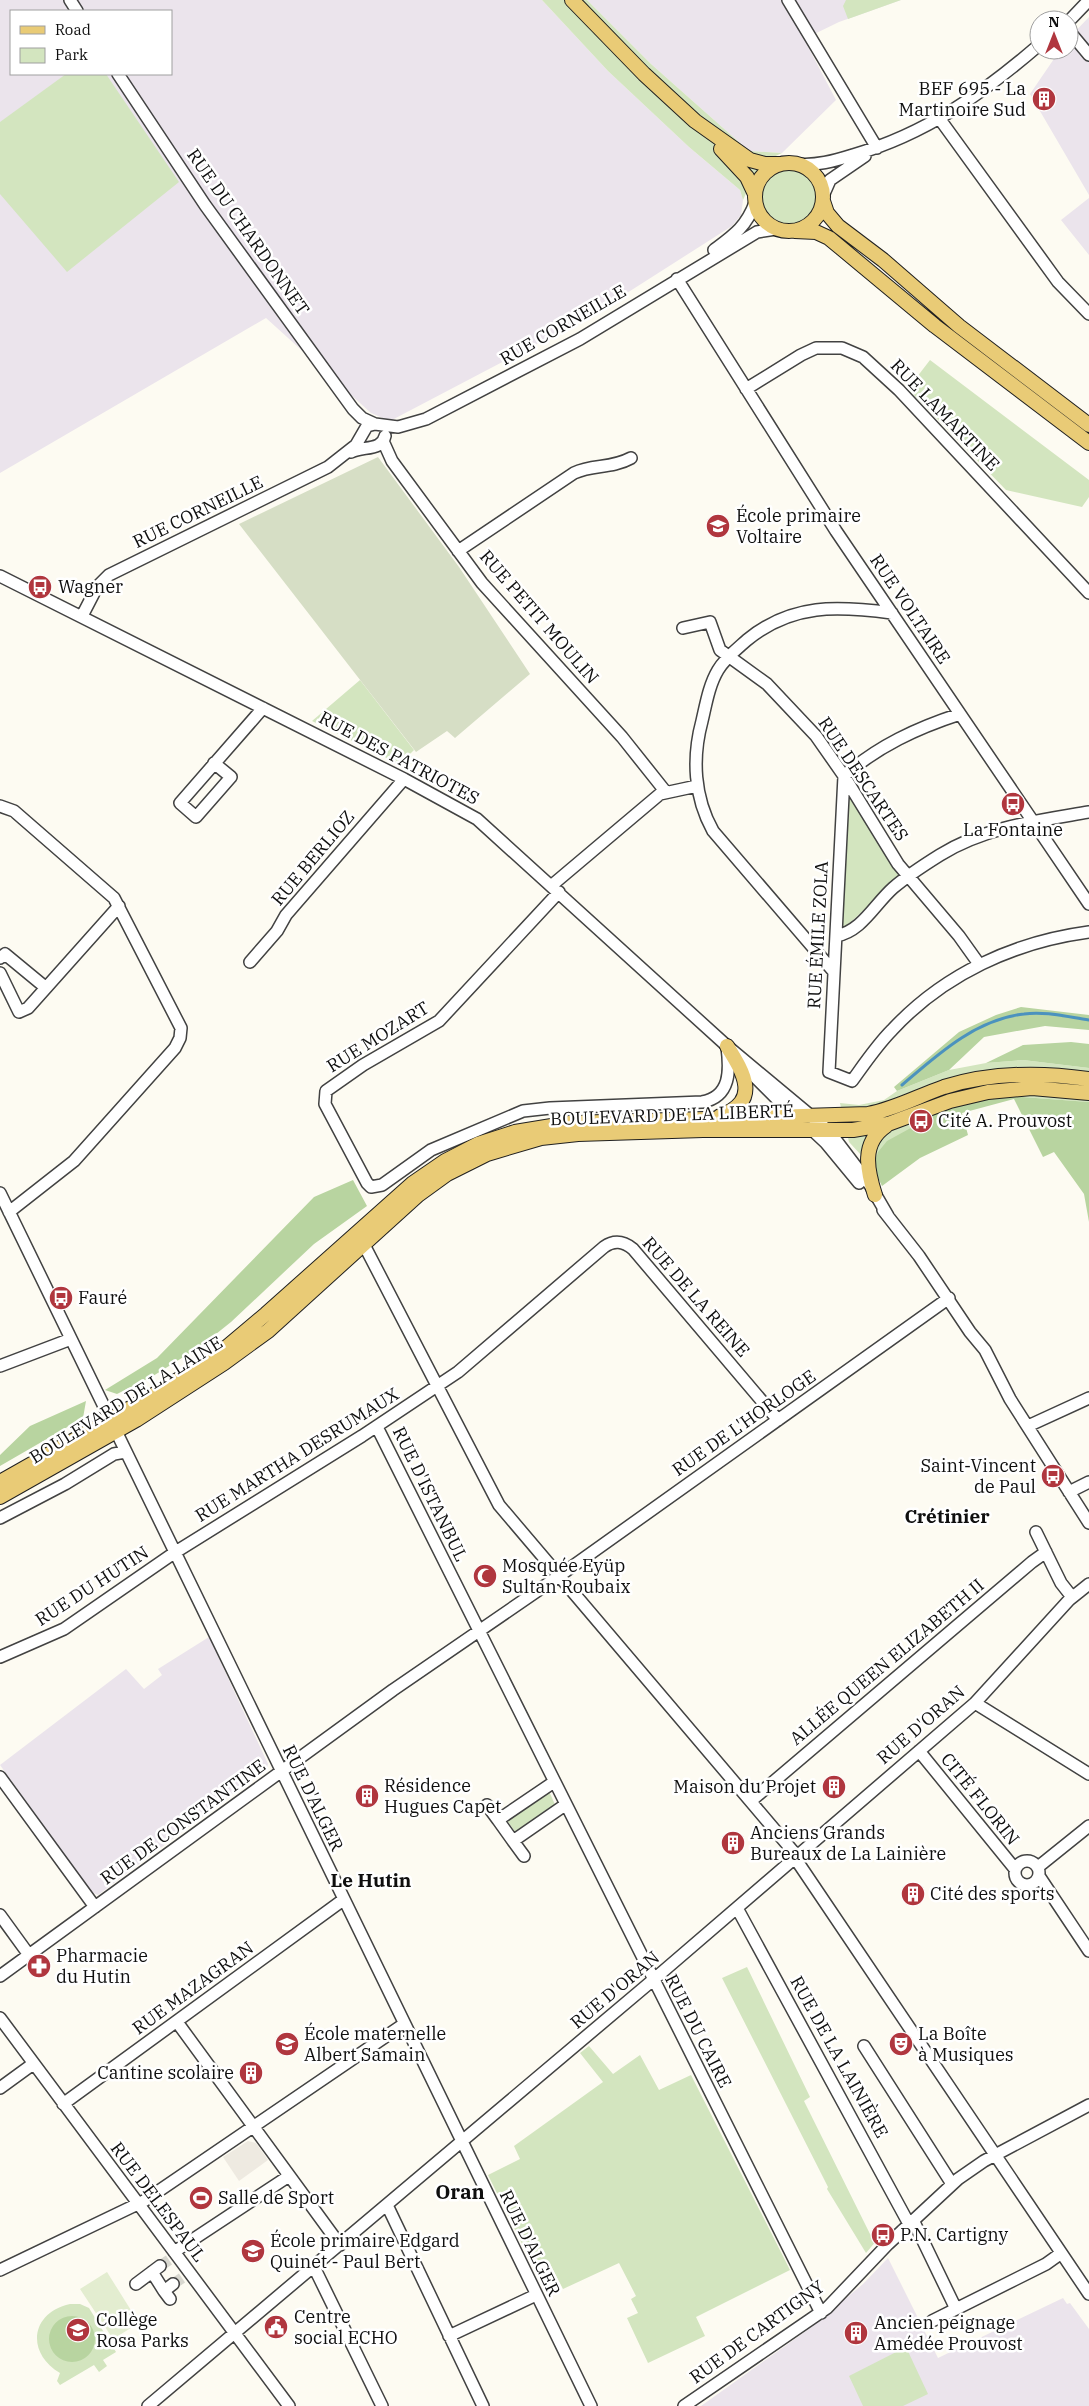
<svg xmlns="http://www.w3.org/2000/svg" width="1089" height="2406" viewBox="0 0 1089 2406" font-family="'IBM Plex Serif',serif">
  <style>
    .industrial { fill: #ebe4ec; fill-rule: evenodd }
    .green { fill: #d3e5bf }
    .forest { fill: #b8d4a0 }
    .cemetery { fill: #d6dec5 }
    .pitch { fill: #e3edd0 }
    .plaza { fill: #eeeae1 }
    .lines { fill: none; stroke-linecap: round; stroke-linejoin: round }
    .stream { stroke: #4b92be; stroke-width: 3 }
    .minor-tunnel { stroke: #d9d8d0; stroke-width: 11; stroke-dasharray: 11 5.5; stroke-linecap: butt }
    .minor-casing { stroke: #424242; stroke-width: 14 }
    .major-casing { stroke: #202020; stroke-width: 16 }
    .minor { stroke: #fff; stroke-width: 11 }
    .major { stroke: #e9cb76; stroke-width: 14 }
    .labels { text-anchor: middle; stroke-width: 5; stroke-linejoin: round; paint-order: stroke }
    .poi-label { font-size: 18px; fill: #0f0f0f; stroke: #fff; text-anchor: start }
    .street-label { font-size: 18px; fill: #0f0f0f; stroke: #fff }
    .neighbourhood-label { font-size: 19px; font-weight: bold; fill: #0f0f0f; stroke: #fff }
    .quarter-label { font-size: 20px; font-weight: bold; fill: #0f0f0f; stroke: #fff }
  </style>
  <rect width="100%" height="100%" fill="#fdfbf2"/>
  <path class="industrial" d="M0,0H542L608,71L689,147L740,190L743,200L741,215L732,226L594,314L390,421L371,413L266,318L0,473ZM11,11H171V74H11Z
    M587,0H901L839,22L804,39L836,100L782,153L749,151L651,64Z
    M1089,17V195L1030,94L1060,50H1069V38Z
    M1089,198V255L1061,220Z
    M209,1637L268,1764L267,1768L98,1895L91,1892L0,1765L126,1669L144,1689L162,1675L158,1669Z
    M888,2258L938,2358L1063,2298L1067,2304L1070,2303L1089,2329V2406H701L813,2326L863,2284Z"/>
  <path class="green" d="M542,0H587L651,64L749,151L782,153C757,164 754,177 743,200L740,190L689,147L608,71Z
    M846,0H901L848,19L843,6Z
    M66,74H106L179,182L67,272L0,194V122Z
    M762 197a27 27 0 1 1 54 0a27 27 0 1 1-54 0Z
    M930,360L1089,480V497L1082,507L1006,490L910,391V386Z
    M360,680L414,750L410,754L416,761L405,767L312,721Z
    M849,791L900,877L842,930Z
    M1023,1060L1089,1068V1102L1008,1096L971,1101L873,1168L849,1142L840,1103L859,1105L884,1100L897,1091L949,1070L986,1063Z
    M548,1789L557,1809L518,1836L506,1819Z
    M747,1967L810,2097L804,2101L870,2234L877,2240L866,2253L827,2189L828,2187L722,1978Z
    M589,2046L613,2074L640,2055L659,2090L691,2075L790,2270L696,2317L705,2336L648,2363L627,2318L638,2313L631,2299L636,2296L619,2263L563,2289L549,2262L536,2260L531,2262L488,2175L520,2159L514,2146L603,2082L580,2053Z
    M70,2304H80L89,2308L116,2352L103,2360L107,2366L99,2372L94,2365L60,2385L57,2381L60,2373C26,2353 30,2313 70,2304Z
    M906,2347L928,2394L903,2406H863L849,2376Z"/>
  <path class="forest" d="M1021,1007L1089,1015V1030L1045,1026L984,1037L949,1070L897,1091L894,1087L959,1032L996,1015Z
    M1071,1042L1089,1044V1068L1023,1060L986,1063L1023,1045Z
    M1008,1096L1089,1102V1222L1084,1194L1054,1152L1043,1157L1014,1099L962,1113L968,1135L920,1158L882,1186L873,1168L878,1152L887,1141L938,1113L971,1101Z
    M353,1180L367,1206L314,1244L231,1322L201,1346L153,1376L117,1394L105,1390L157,1358L314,1197Z
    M86,1401L83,1418L0,1466V1455L30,1426Z
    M49 2339a23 23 0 1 1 46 0a23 23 0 1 1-46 0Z"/>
  <path class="cemetery" d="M378,457L459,567L530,674L455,738L447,731L416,752L239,524Z"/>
  <path class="pitch" d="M107,2272L139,2323L113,2339L80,2289Z"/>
  <path class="plaza" d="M248,2141L256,2143L268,2160L239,2181L223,2157Z"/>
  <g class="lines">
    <path class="stream" d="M902,1085C937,1055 976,1019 1024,1014C1045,1011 1068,1017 1089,1020"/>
    <path class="minor-tunnel" d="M160,2266L169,2260
      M173,2284L182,2278"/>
    <g class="minor-casing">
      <path id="minor" d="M70,0L77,11
        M788,0L877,148
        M1069,21L1089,0
        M1069,31L1089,55
        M118,74L205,205L353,409L362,418L375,424
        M939,118L1058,282L1089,314
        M796,164C816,166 834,161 853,155C926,134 982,94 1039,45
        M823,196L830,180L865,156
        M714,250C734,235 746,227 755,203
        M677,279L836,531L1089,904
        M746,389L801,355L816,348H842L863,357L899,390L1089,593
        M383,441L392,461L482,583L622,737L665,791
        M351,452C363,446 382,451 385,436
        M458,551L574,473C593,464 611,469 631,458
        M0,576L404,779L477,819L727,1046L829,1131L870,1185L888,1216
        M82,616L97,587L109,575L328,467L356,445L367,426L375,424L398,427L426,419L580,339L757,232L776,229
        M683,628L710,622L720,650L767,684L816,736L844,776L898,864L959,936L979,964
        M960,714C917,728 878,746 844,776L829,1072L852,1081C865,1063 877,1045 892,1030C944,974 1014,942 1089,932
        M214,763L231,777L196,817L180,803L263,708
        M0,806L14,811L114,898L181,1028L180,1038L175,1048L74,1161L9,1212
        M551,886L660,794L697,786
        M559,892L439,1021L363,1065L326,1091L325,1104L367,1183L371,1187L382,1185L431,1150L523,1111L550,1108L702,1102C731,1097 730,1070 727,1047
        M836,936C862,931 874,905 893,888C907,876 924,865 940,855C985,827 1037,821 1089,812
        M0,958L5,954L45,987
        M250,962L277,931L286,915L404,779
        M834,972L713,831C694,797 692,758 702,721C706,704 709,685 718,670C725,658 737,649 747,640C792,603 838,606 892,613
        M0,973L19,1012L28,1008L119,906
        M741,1063L797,1119
        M810,1128L826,1143L859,1183
        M0,1193L591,2406
        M883,1210L919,1256L970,1332L985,1350L1010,1399L1089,1523
        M361,1239L499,1505L797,1856
        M0,1366L71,1339
        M1028,1426L1089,1398
        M377,1427L821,2313
        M1069,1492L1089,1482
        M0,1518L65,1484L114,1454L125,1452
        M1036,1532L1061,1583L1072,1597
        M0,1657L64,1629L174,1553L362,1436L458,1372L604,1247C614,1240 623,1241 633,1249L778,1420
        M975,1703L1089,1774
        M919,1751L1015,1869
        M0,1777L95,1907
        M554,1782L498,1820L513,1841L565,1805
        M752,1800L1032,1562L1046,1552
        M487,1805L498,1820
        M513,1841L524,1856
        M795,1858L1089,2294
        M1015 1873a12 12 0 1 1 24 0a12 12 0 1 1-24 0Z
        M1038,1867L1089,1826
        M1039,1876L1089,1951
        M737,1908L909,2224
        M0,1915L29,1955
        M0,1976L393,1690L559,1576L949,1298
        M0,2018L289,2406
        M177,2022L340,2245
        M864,2046L952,2184
        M0,2088L33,2064
        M63,2104L343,1900
        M387,2205L483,2406
        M913,2220L956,2309
        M174,2252L289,2176
        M314,2267L382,2406
        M0,2270L144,2201L404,2024
        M152,2272L164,2291
        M136,2284L160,2266
        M170,2299L164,2291L173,2284
        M932,2321L1046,2264L1060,2254
        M449,2336L536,2295
        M148,2406L653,1980L975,1703L1069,1600L1089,1584
        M684,2406L827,2308L888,2244L958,2179L984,2161L1089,2105"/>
    </g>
    <g class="major-casing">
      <path id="major" d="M572,0L644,74L695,121L750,160L765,164H781
        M721,149L747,177L755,194
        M755 197a34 34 0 1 1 68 0a34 34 0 1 1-68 0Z
        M823,201L827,213L838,226L883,260L959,326L1089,425
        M795,231L816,232L829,238L935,326L1089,443
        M720,1116C761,1101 744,1073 727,1046
        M875,1195C867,1170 861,1143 886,1126
        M0,1482L164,1389L222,1351L266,1314L413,1183L445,1161L478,1144L515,1132L570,1123L868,1114C895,1109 918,1096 944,1087C992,1072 1040,1072 1089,1079
        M0,1497L136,1420L224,1363L268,1331L418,1195L447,1174L487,1154L541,1138L578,1134L703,1130H853L888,1124L950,1101L988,1092L1032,1088L1089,1093"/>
    </g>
    <use href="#minor" class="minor"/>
    <use href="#major" class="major"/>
  </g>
  <defs>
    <g id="building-disc" transform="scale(1.25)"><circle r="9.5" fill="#b0363e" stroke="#fff"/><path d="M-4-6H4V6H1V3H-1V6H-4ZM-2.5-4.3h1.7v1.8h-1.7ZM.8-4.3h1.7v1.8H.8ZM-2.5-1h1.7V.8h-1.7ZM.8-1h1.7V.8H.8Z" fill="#fff"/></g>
    <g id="school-disc" transform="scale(1.25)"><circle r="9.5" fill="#b0363e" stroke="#fff"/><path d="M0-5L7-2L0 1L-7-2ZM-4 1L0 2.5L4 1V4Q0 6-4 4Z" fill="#fff"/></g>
    <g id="bus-disc" transform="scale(1.25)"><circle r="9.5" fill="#b0363e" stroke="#fff"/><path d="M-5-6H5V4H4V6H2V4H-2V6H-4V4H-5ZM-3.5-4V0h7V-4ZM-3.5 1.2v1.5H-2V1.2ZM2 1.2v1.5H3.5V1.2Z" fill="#fff"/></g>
    <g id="mosque-disc" transform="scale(1.25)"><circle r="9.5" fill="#b0363e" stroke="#fff"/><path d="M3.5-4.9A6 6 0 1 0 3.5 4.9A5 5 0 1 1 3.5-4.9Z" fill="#fff"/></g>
    <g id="pharmacy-disc" transform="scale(1.25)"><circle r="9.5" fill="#b0363e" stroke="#fff"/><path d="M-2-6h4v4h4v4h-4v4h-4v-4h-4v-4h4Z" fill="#fff"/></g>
    <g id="theatre-disc" transform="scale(1.25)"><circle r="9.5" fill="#b0363e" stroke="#fff"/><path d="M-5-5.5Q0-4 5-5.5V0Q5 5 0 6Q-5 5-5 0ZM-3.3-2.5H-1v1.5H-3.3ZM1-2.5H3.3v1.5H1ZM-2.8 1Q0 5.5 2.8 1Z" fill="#fff"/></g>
    <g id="stadium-disc" transform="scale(1.25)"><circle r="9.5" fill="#b0363e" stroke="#fff"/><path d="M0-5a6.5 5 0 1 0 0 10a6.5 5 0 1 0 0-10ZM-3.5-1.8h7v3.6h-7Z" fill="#fff"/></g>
    <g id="civic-disc" transform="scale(1.25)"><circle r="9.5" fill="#b0363e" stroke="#fff"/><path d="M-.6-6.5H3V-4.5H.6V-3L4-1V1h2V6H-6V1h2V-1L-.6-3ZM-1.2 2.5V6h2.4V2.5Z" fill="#fff"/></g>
  </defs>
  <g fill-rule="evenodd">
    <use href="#building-disc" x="1044" y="99"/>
    <use href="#school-disc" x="718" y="526"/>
    <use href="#bus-disc" x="40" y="587"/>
    <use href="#bus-disc" x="1013" y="804"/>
    <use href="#bus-disc" x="921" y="1121"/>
    <use href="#bus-disc" x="61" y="1298"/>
    <use href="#bus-disc" x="1053" y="1476"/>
    <use href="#mosque-disc" x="485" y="1576"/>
    <use href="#building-disc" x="834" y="1787"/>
    <use href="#building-disc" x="367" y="1796"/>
    <use href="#building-disc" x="733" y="1843"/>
    <use href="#building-disc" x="913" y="1894"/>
    <use href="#pharmacy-disc" x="39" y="1966"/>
    <use href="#school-disc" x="287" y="2044"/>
    <use href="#theatre-disc" x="901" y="2044"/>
    <use href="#building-disc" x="251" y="2073"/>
    <use href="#stadium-disc" x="201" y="2198"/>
    <use href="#bus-disc" x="883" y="2235"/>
    <use href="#school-disc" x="253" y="2251"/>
    <use href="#civic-disc" x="276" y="2327"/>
    <use href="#school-disc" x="78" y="2330"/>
    <use href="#building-disc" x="856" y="2333"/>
  </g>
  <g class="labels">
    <g class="poi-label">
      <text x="1026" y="95" text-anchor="end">BEF 695 - La<tspan x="1026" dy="21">Martinoire Sud</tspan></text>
      <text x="736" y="522">École primaire<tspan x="736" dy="21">Voltaire</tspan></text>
      <text x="58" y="593">Wagner</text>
      <text x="1013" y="836" text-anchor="middle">La Fontaine</text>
      <text x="938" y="1127">Cité A. Prouvost</text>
      <text x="78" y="1304">Fauré</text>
      <text x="1036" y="1472" text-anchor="end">Saint-Vincent<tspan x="1036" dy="21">de Paul</tspan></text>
      <text x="502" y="1572">Mosquée Eyüp<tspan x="502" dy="21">Sultan Roubaix</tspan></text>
      <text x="384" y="1792">Résidence<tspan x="384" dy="21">Hugues Capet</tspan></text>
      <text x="816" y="1793" text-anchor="end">Maison du Projet</text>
      <text x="750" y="1839">Anciens Grands<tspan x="750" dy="21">Bureaux de La Lainière</tspan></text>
      <text x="930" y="1900">Cité des sports</text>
      <text x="56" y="1962">Pharmacie<tspan x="56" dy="21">du Hutin</tspan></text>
      <text x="304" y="2040">École maternelle<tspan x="304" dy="21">Albert Samain</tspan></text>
      <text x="918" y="2040">La Boîte<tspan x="918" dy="21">à Musiques</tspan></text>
      <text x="234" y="2079" text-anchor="end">Cantine scolaire</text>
      <text x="218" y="2204">Salle de Sport</text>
      <text x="900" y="2241">P.N. Cartigny</text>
      <text x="270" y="2247">École primaire Edgard<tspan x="270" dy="21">Quinet - Paul Bert</tspan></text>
      <text x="294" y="2323">Centre<tspan x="294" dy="21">social ECHO</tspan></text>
      <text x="96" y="2326">Collège<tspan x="96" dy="21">Rosa Parks</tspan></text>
      <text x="874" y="2329">Ancien peignage<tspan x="874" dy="21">Amédée Prouvost</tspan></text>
    </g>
    <g class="street-label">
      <text transform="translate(248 232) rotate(55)" y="6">RUE DU CHARDONNET</text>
      <text transform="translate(563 325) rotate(-30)" y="6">RUE CORNEILLE</text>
      <text transform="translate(945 415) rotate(46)" y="6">RUE LAMARTINE</text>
      <text transform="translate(198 512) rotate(-26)" y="6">RUE CORNEILLE</text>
      <text transform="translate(910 609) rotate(56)" y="6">RUE VOLTAIRE</text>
      <text transform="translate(539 617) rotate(49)" y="6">RUE PETIT MOULIN</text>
      <text transform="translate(399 758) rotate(28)" y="6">RUE DES PATRIOTES</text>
      <text transform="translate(863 779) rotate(56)" y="6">RUE DESCARTES</text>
      <text transform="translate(313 858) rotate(-50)" y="6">RUE BERLIOZ</text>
      <text transform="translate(818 935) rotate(-87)" y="6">RUE ÉMILE ZOLA</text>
      <text transform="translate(378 1037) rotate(-32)" y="6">RUE MOZART</text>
      <text transform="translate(672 1115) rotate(-2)" y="6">BOULEVARD DE LA LIBERTÉ</text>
      <text transform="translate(696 1297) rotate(49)" y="6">RUE DE LA REINE</text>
      <text transform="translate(126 1400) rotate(-32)" y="6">BOULEVARD DE LA LAINE</text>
      <text transform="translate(744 1423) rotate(-35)" y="6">RUE DE L'HORLOGE</text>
      <text transform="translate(297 1455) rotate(-32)" y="6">RUE MARTHA DESRUMAUX</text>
      <text transform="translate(430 1494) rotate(64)" y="6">RUE D'ISTANBUL</text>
      <text transform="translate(92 1586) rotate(-33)" y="6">RUE DU HUTIN</text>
      <text transform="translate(887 1662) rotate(-40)" y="6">ALLÉE QUEEN ELIZABETH II</text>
      <text transform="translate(921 1725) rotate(-41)" y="6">RUE D'ORAN</text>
      <text transform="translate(313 1798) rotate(64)" y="6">RUE D'ALGER</text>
      <text transform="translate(980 1799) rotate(51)" y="6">CITÉ FLORIN</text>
      <text transform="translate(183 1822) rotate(-36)" y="6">RUE DE CONSTANTINE</text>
      <text transform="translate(193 1988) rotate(-36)" y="6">RUE MAZAGRAN</text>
      <text transform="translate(615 1990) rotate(-40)" y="6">RUE D'ORAN</text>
      <text transform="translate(698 2031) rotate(63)" y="6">RUE DU CAIRE</text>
      <text transform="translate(839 2057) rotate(61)" y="6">RUE DE LA LAINIÈRE</text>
      <text transform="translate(158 2202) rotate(53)" y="6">RUE DELESPAUL</text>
      <text transform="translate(530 2243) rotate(64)" y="6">RUE D'ALGER</text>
      <text transform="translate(757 2332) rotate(-36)" y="6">RUE DE CARTIGNY</text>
    </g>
    <g class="neighbourhood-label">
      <text x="947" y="1523">Crétinier</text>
      <text x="371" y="1887">Le Hutin</text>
    </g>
    <g class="quarter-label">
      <text x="460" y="2199">Oran</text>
    </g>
  </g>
  <rect x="10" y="10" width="162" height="65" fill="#ffffff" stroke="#9f9f9f"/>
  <rect x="20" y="26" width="25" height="8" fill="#e9cb76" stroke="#9f9f9f"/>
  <text x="55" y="35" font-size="15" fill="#0f0f0f">Road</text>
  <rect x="20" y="48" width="25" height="15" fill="#d3e5bf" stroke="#9f9f9f"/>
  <text x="55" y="60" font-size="15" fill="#0f0f0f">Park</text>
  <g transform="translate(1054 35)"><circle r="24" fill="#ffffff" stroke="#9f9f9f"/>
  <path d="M0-4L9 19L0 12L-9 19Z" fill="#b0363e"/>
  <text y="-8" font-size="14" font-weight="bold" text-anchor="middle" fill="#0f0f0f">N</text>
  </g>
</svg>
